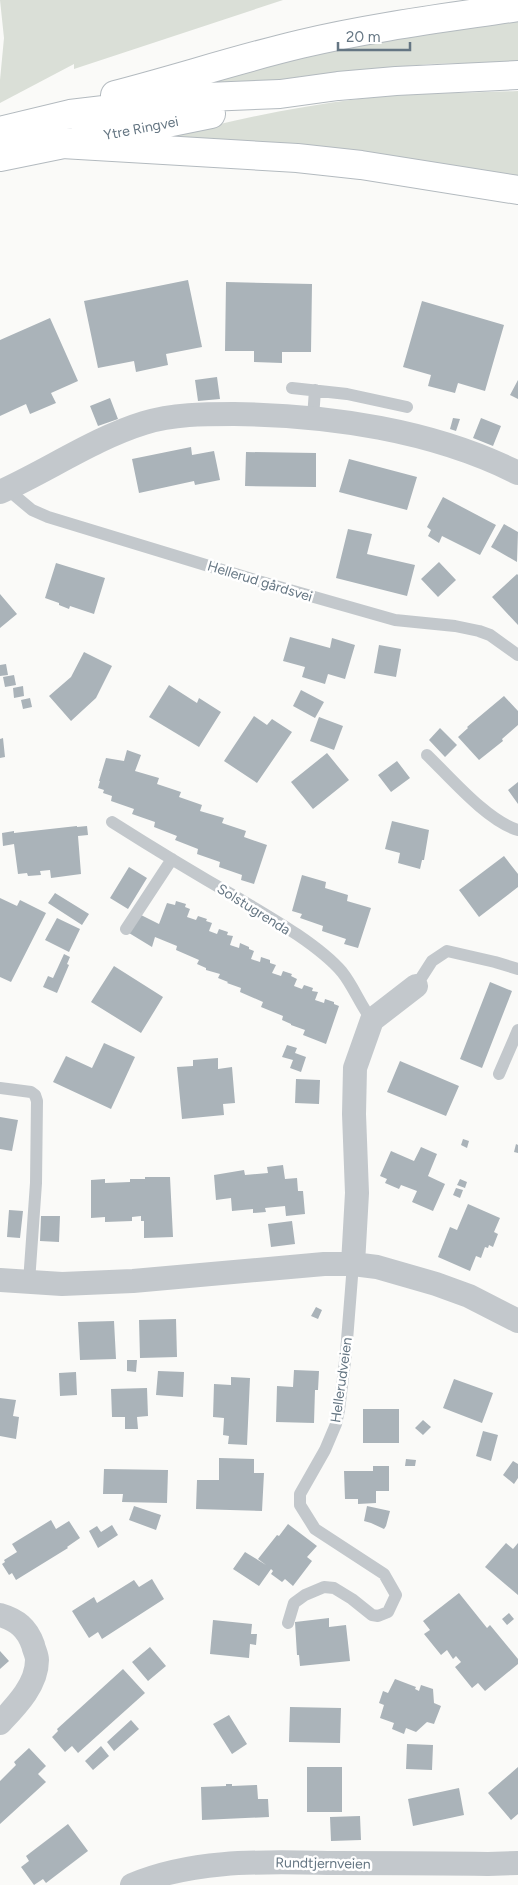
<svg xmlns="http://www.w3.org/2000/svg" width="518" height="1885" viewBox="0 0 518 1885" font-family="Figtree,sans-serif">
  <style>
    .green { fill: #dadfd7 }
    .building { fill: #aab3b9 }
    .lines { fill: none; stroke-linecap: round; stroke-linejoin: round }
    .secondary-casing { stroke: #b3babf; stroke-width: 30 }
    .lane { stroke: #c3c8cc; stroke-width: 12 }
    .street { stroke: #c3c8cc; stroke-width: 24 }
    .secondary { stroke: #fff; stroke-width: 28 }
    .labels { text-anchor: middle; stroke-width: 5; stroke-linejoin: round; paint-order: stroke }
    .street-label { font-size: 14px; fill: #657683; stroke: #fff }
  </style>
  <rect width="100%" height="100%" fill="#fafaf8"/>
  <path class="green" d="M0,0H283L74,69V64L0,103V80L4,38Z
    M518,21V62L430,64L305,76L224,88L183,89L349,45Z
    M518,91V180L175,140L174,136C234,119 296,107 358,99C411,93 465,93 518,91Z"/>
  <path class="building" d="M188,280L202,347L166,354L168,365L136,372L134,361L98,368L84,301Z
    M226,282L312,284L311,352H282V363L254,362V351H225Z
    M422,301L504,325L485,391L458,383L455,393L428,386L431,375L403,367Z
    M50,318L78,381L51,393L56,403L30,414L26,404L0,416V340Z
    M217,377L220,399L198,401L195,380Z
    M518,380V399L510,395Z
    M110,398L118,419L98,426L90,406Z
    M453,418L460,419L456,431L450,429Z
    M481,418L501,426L493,446L473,438Z
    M191,447L192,455L214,451L220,480L195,485L194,481L139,493L132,459Z
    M246,452L316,453V487L245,486Z
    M349,459L417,477L407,510L339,492Z
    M443,497L496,525L480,555L442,536L439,543L428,536L431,530L427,527Z
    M504,524L518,532L517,562L491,547Z
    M348,529L372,534L367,554L415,565L407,596L336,578Z
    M439,562L456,580L438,597L421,579Z
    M56,563L105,578L94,614L70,606L69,609L59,605V603L45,598Z
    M517,574L518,575V625L492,597Z
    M0,594L17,614L0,628Z
    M290,637L330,648L332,638L355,645L345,679L328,674L325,684L302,677L305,667L283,661Z
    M379,645L401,649L396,677L374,673Z
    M84,652L112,666L96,698L71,721L49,696L71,677Z
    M6,664L8,675L0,676V665Z
    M14,675L16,685L5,687L3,677Z
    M169,685L197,703L199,698L221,712L199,747L149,717Z
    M23,686L24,696L14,698L13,688Z
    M301,690L324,702L315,718L293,706Z
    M504,696L518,711V725L502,739L503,741L479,760L458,737L468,728L467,727Z
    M30,698L32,707L23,709L21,700Z
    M254,716L267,725L272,719L292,732L257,783L224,761Z
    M319,717L343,726L334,750L310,741Z
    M440,728L457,745L445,757L429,740Z
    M3,738L5,757L0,758V739Z
    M127,750L141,755L135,771L159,778L157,784L181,792L179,797L202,805L200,811L224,818L222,823L246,831L244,837L267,845L254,884L241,880L242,875L219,867L220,862L197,854L198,849L175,840L177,836L154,827L155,822L132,814L134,809L111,801L112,796L103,793L104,790L98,788L100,781H99L106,758L124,761Z
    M327,753L349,780L313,809L291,782Z
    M397,761L410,778L391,792L378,775Z
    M518,782V804L508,790Z
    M392,821L429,830L424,860H422L420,869L398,863L400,853L385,849Z
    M77,826V827L87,826L88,835L78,836L81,874L51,878L50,870L40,871L41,875L28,876L27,873L18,874L14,844L3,846L2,833L14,831V833Z
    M504,856L518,874V887L479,917L459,890Z
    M129,867L147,878L128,909L110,898Z
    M302,875L326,882L325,888L348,895L347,901L371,908L358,948L344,944L346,939L322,931L323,926L300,918L302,914L292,911Z
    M55,893L89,914L82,925L48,903Z
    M0,898L17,906L20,900L46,913L11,982L0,977Z
    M176,901L186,904L185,907L190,909L187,917L196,920L198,916L207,919L206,921L212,923L209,931L217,934L219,929L228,932L227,935L233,936L230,945L239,948L240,943L249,947V949L254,951L251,959L260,962L261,957L270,960V963L276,965L272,973L281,976L283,971L292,974L291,976L297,979L294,986L302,989L304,985L313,988L312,991L318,992L315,1000L324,1003L325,999L334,1002V1004L339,1006L326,1044L303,1035L305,1030L291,1025V1024L282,1020L283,1016L261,1007L263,1002L240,992L241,988L227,983L228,982L218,978L220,974L206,970V968L197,964L199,960L176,950L177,946L155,937L152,947L129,933L141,915L159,924L167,903L175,905Z
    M57,918L80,929L69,952L45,940Z
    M64,954L70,957L67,964L69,965L57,993L43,987L48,976L53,978Z
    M114,966L163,997L141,1033L91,1002Z
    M490,982L512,991L482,1068L460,1059Z
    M104,1043L135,1057L111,1109L53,1082L66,1056L92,1068Z
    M287,1045L297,1048L295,1053L306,1057L301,1072L290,1068L293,1060L282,1057Z
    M218,1058V1069L232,1067L235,1103L223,1104L224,1115L182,1119L177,1067L193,1066V1060Z
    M400,1061L459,1086L446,1116L387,1092Z
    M296,1079L320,1080L319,1104L295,1103Z
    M0,1117L18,1120L12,1151L0,1149Z
    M463,1139L469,1141L467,1148L461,1145Z
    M516,1144L518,1145V1153L514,1152Z
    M421,1147L437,1154L428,1176L445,1184L433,1211L412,1202L417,1191L401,1185L399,1189L385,1183L387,1179L380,1176L391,1151L414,1161Z
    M283,1165L285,1179L297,1178L298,1191H303L305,1214L286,1216L285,1206L265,1208L266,1212L253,1213V1209L232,1211L231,1198L216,1200L214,1175L244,1170L245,1175L268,1173L267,1167Z
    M145,1177H170L173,1237L144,1238V1221H141V1216L132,1217V1221L105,1222V1217L91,1218V1180L105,1179V1183L130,1182V1179H145Z
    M460,1179L467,1182L465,1188L457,1185Z
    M456,1188L463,1190L460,1198L453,1195Z
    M468,1204L500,1218L494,1232L498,1234L493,1247L489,1245L488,1248L485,1247L481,1258L476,1256L470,1271L438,1257L450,1227L457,1230Z
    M9,1210L23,1211L20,1238L7,1237Z
    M41,1216H60L59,1242L40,1241Z
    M292,1221L295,1244L271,1247L268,1224Z
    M316,1307L322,1310L318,1319L311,1316Z
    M176,1319L177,1357L140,1358L139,1320Z
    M114,1321L116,1359L80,1360L78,1322Z
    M127,1360H137L136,1372L127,1371Z
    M294,1370L319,1371L318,1390H315L314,1423L276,1422L277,1386L293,1387Z
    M158,1371L184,1372L183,1397L156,1395Z
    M76,1372L77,1395L60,1396L59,1373Z
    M231,1377L250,1378L247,1445L228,1444L229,1436L223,1435L224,1418L213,1417L214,1384L231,1385Z
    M454,1379L493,1393L482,1423L443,1408Z
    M147,1388L148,1416L137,1417L138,1429H125V1417H112L111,1389Z
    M0,1398L16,1400L13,1416L19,1417L16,1439L0,1436Z
    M363,1409H399V1443H363Z
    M423,1420L431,1427L423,1435L415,1428Z
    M483,1431L498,1435L491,1461L476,1456Z
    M219,1458L254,1459V1473H264L262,1511L196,1509L197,1480H219Z
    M406,1459L416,1460L415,1466H405Z
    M513,1461L518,1464V1478L514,1484L503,1475Z
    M373,1466H389V1491H376V1503L358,1504V1499H345L344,1471H373Z
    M104,1469L168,1470L167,1503L122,1502L123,1494H103Z
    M134,1506L161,1515L156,1530L129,1520Z
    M367,1506L390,1511L386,1526L384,1529L371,1523L364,1521Z
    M51,1520L56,1529L69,1521L80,1538L67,1547L68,1548L16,1580L12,1573L9,1575L2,1564L5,1562L4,1560L17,1552L12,1544Z
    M288,1524L317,1546L307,1557L312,1561L293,1586L285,1579L282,1582L271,1574L273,1571L271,1569L259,1586L233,1569L245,1552L266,1565L258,1559L277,1535L279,1536Z
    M112,1525L118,1535L98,1548L89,1531L97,1526L101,1532Z
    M506,1543L513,1549L518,1543V1595L485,1567Z
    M152,1579L164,1599L102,1639L98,1632L89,1638L72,1611L94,1597L97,1603L134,1580L139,1587Z
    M459,1593L487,1628L490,1625L518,1659V1664L485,1691L478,1683L472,1688L455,1667L461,1662L456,1656L453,1659L447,1650L441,1655L424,1634L430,1630L423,1621Z
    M509,1613L514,1619L507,1625L502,1619Z
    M329,1618V1627L346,1625L350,1661L300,1666L299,1655H297L295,1622Z
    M213,1620L252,1624L251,1634H257L256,1645L250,1644L249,1658L210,1654Z
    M150,1647L166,1666L148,1681L132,1662Z
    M0,1651L9,1661L0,1669Z
    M123,1669L145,1693L78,1753L72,1746L65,1752L52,1737L58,1731L57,1729Z
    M395,1679L416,1687L415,1689L419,1691L421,1685L433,1689L434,1703L441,1706L434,1724L427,1722L416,1732L406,1728L404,1734L392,1729L394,1723L380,1718L384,1705L379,1703L383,1691L388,1693Z
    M290,1707L341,1708L340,1743L289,1742Z
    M229,1715L247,1744L232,1754L213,1724Z
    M131,1720L139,1729L114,1751L107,1742Z
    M407,1744L433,1745L432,1770L406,1769Z
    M101,1746L109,1756L93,1770L85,1761Z
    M29,1748L46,1766L38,1774L46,1782L0,1824V1781L16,1765L14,1762Z
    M307,1767H342V1812H307Z
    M518,1767V1814L511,1820L488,1793Z
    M226,1784H232V1786L257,1785L258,1799H268L269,1817L202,1820L201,1787L226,1786Z
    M459,1788L464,1815L413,1826L408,1799Z
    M360,1816L361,1840L331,1841L330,1817Z
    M68,1824L88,1851L46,1883L43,1879L34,1885L21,1867L29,1861L26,1856Z"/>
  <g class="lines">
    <g class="secondary-casing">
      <path id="secondary" d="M115,95C177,79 238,59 301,44C372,27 445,18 518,7
        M0,131L70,114L180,101L207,97L280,94L338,86L396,81L518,75
        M62,144L297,158L361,165L518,190
        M0,157L211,114"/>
    </g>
    <path class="lane" d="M292,388L347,394L407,407
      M313,418L315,390
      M7,489L32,510L48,517L258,581L395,620L455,626L479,631L490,635L518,655
      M427,755C450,777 487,821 518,830
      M112,822C153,848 194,873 236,897C268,916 318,944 342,972C354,987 360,1005 372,1020
      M126,929L172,859
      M416,986L432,961L447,951L495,962L518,969
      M499,1074L518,1030
      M0,1088L31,1092L35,1095L37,1101L36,1183L29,1282
      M288,1623L294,1603L305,1595L324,1587L334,1588L352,1599L372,1615L378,1616L388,1612L396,1595L384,1574L315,1529L300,1505V1494L325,1450L336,1424L339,1410L346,1353L353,1264"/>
    <path class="street" d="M0,492C47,471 95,438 144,423C173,414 204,414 234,414C328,415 433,430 518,473
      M353,1264L357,1193L354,1114L355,1068L372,1020L416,986
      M0,1280L62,1284L133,1281L324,1264H353L377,1267L436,1284L469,1296L518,1321
      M0,1615C17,1620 27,1628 33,1645C34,1650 37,1655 37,1660C37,1685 16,1706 0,1723
      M132,1885C196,1858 267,1862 335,1863C386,1863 437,1863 488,1864L518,1863"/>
    <use href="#secondary" class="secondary"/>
  </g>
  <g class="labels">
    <g class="street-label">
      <text transform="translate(141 128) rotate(-11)" y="5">Ytre Ringvei</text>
      <text transform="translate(260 581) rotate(17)" y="5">Hellerud gårdsvei</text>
      <text transform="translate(254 909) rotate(32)" y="5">Solstugrenda</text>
      <text transform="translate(341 1380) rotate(-82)" y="5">Hellerudveien</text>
      <text transform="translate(323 1863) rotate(1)" y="5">Rundtjernveien</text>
    </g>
  </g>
  <path d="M338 42v8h72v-8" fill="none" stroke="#657683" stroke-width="2.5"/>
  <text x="346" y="42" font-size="15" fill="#657683" stroke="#ffffff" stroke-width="4" paint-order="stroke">20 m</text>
</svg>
